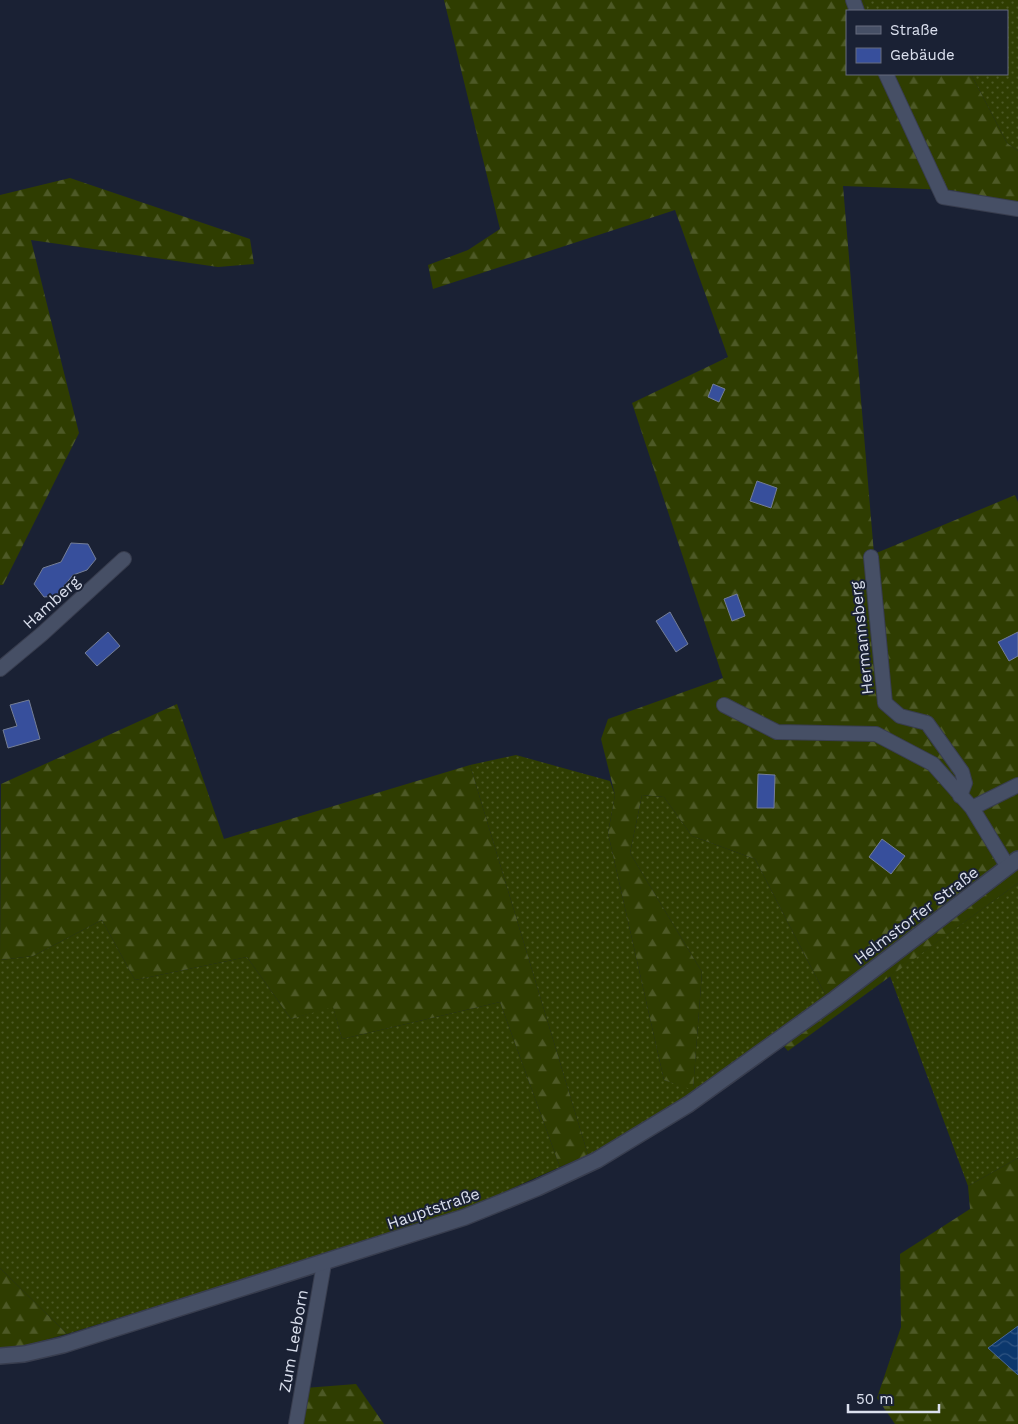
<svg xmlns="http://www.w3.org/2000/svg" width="1018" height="1424" viewBox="0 0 1018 1424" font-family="'Work Sans',sans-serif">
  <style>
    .grass { fill: url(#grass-dots) }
    .forest { fill: url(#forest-firs) }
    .water { fill: url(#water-waves); stroke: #4a6a94 }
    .building { fill: #374f9c; stroke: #747e96 }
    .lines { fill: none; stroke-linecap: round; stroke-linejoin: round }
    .minor-casing { stroke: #383d4e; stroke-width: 16 }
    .secondary-casing { stroke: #383d4e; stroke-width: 18 }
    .minor { stroke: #464f65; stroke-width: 14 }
    .secondary { stroke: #464f65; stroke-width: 15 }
    .labels { text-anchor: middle; stroke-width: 4; stroke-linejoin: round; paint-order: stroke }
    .street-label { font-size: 16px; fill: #dbe0ee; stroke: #1a2134 }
  </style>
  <defs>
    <pattern id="grass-dots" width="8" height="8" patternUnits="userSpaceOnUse" patternTransform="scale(1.25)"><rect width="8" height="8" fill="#2f3d01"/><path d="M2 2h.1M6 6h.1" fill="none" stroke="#4d5926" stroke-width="1.8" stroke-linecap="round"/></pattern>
    <pattern id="forest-firs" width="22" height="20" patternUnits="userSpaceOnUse" patternTransform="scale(1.25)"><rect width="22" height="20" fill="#2f3d01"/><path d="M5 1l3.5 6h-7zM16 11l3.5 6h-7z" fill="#4d5926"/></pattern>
    <pattern id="water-waves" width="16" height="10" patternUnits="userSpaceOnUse" patternTransform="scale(1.25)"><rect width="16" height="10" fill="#0c386d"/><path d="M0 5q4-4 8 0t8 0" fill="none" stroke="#2f5482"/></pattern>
  </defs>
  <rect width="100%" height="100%" fill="#1a2134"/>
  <path class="grass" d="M863,0H1018V151L1007,143L971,74H1007V11H868Z
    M516,755L610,781L615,795L608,833L664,1080L693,1089L702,972L630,853L642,795L664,797L692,836L755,859L826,996L686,1100L588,1155L470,765Z
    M1018,883V1158L968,1186L890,976Z
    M102,920L135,980L247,957L291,1019L333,1006L342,1039L500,1002L560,1167L462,1211L67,1334L0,1268V960L33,956Z"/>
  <path class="forest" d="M444,0H863L868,11H847V74H971L1007,143L1018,151V204L951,190L843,186L874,554L1015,495L1018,502V883L788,1051L774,1035L826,996L755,859L692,836L664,797L642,795L630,853L702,972L693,1090L664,1080L608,833L615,795L601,739L608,719L723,678L632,403L728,357L675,210L433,289L428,265L468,250L500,229Z
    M70,178L250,239L254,264L218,267L31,240L79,433L3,585H0V195Z
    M177,704L224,839L470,765L588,1155L560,1167L500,1002L342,1039L333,1007L291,1019L247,957L135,980L102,920L33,956L0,960L1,784Z
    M1018,1158V1326L988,1348L1018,1375V1424H895L877,1398L901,1327L900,1254L970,1209L968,1186Z
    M0,1268L67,1334L16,1348H0Z
    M356,1384L384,1424H300L305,1388Z"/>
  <path class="water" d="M1018,1326V1375L988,1348Z"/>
  <path class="building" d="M713,384L725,389L719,402L708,397Z
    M757,481L777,488L771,508L750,501Z
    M71,543L88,544L96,559L87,570L73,575L56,596L44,597L34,584L43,568L61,562Z
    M737,594L745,616L732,621L724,599Z
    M670,612L688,644L676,652L656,621Z
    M108,632L120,646L97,666L85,653Z
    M1018,632V656L1009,661L998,642Z
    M29,700L40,739L8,748L3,730L17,726L10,705Z
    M758,774L775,775L774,808H757Z
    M882,839L905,856L891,874L869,857Z"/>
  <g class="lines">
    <g class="minor-casing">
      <path id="minor" d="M853,0L857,11
        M886,74L943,197L1018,209
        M871,557L885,703L900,716L927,723L962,772L965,783L960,796
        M0,669L42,634L124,559
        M724,705L777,732L876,734L933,764L972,808L1008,867
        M972,808L1018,785
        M296,1424L324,1264"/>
    </g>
    <g class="secondary-casing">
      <path id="secondary" d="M0,1356L24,1354L63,1345L465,1217L537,1188L597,1160L689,1104L835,999L1018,859"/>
    </g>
    <use href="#minor" class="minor"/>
    <use href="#secondary" class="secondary"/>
  </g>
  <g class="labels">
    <g class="street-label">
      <text transform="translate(51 602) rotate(-42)" y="6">Hamberg</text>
      <text transform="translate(861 638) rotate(-96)" y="6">Hermannsberg</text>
      <text transform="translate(916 915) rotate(-37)" y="6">Helmstorfer Straße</text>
      <text transform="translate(433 1208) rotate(-19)" y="6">Hauptstraße</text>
      <text transform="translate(293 1341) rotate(-80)" y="6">Zum Leeborn</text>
    </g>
  </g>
  <rect x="846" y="10" width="162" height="65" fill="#1a2134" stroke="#676d7e"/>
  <rect x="856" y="26" width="25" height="8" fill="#464f65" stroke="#676d7e"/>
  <text x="890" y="35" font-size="15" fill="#dbe0ee">Straße</text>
  <rect x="856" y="48" width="25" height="15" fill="#374f9c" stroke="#676d7e"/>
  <text x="890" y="60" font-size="15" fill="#dbe0ee">Gebäude</text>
  <path d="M848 1404v8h91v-8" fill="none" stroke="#dbe0ee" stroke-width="2.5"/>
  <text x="856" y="1404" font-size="15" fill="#dbe0ee" stroke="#1a2134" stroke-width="4" paint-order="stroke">50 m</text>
</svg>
